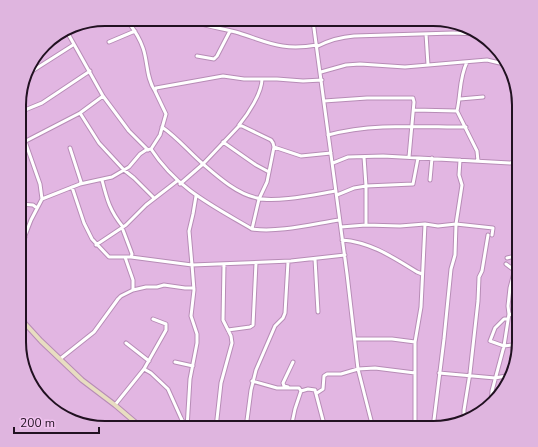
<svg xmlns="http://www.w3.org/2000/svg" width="538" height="447" viewBox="0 0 538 447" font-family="'Nunito Sans',sans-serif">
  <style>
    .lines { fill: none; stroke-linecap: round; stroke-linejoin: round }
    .street-casing { stroke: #b78cb6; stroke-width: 5 }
    .secondary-casing { stroke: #b78cb6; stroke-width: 6 }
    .street { stroke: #fff; stroke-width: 3 }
    .secondary { stroke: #e8ddc1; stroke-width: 4 }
    .rim { fill: none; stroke: #211121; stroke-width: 2 }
  </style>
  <rect width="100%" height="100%" fill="#e2b6e2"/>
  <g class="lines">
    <g class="street-casing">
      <path id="street" d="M313,21L347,274L358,369L373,428
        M194,22C209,27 225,29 239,33C270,43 283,51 317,45
        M129,23C135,31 140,39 143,48C148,62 146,78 155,91
        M66,30L103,96L129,131L148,150
        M426,34L428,65
        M109,42L135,31
        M318,46C330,40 341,37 354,36L453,33L479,34
        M197,56L214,59L217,56L230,31
        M467,62C459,78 461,94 457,111L477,151L478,161
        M321,72L346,65L360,64L405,67L487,60L508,65
        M26,75L73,45
        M460,99L483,97
        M324,101L367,98H413L414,102L409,157
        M414,110L457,111
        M20,112L42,103L90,71
        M80,113L99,143L124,170L134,178L154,198
        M239,125C248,114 262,93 262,79
        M20,127L40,184L42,199
        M162,127C178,138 189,152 203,164C218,177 237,194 257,198C275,203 317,194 336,191
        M328,135C373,123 420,127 466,127
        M24,142L80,113L103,96
        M223,142L256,165L269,172
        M274,147L301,156L331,153
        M70,148L81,182L80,184
        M151,149L160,135L166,114L155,91L156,88L223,76L244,79H277L303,81L322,80
        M333,163L348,157L383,156L510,163L519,161
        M102,180C107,200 110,211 123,227
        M430,180L432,158
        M180,184L203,164L239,126H242L271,140L273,143L274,147L267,182L259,199L252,229
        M72,187L84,223L92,239L109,257H131L192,265L189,231L193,214L196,196
        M337,195L354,188L366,186L364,157
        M20,204L33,205L37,208
        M366,225V186L413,184L418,158
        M341,227L366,225L400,226L425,224L438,226L456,224L493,228L492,235
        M123,230L132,254L131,257
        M19,233L25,237
        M342,240C371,242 394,258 417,272L422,274
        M96,245L126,225L146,205L177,181
        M19,251L31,220L42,199L80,184L112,177L129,167L140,154L146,150L151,149C177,189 213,206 252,229C278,233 313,224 339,220
        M125,257L133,280V290
        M507,258L519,255
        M315,259L318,312
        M506,264L514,270
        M509,314L519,316
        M508,319H504L495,328L490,341L504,346L519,344
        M228,330L250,327L253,325L256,263
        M355,339H392L415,342
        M126,343L149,361
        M60,359L94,332L118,299L121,296L133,290L146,287H157L164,285L185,288H194
        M175,362L193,366
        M144,369L151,373L168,389L181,418L186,428
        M439,373L495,378L511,375
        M252,381L277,388H299L301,391
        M288,387L284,386L283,383L293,362
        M301,391L308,389L315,390L325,428
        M317,393L323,389L324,376L327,374H341L358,369L375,368L415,373
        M115,405L144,369L166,330V324L153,319
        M491,405L492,391L504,346L509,314L508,306L510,288L519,254
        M464,422V410L470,373L478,301L479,277L482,271L488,235
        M187,428L190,379L197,343V334L191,316L194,290L192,265L291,261L345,255
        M216,428L221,383L232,343L231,336L223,320L224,265
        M246,428L251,390L256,370L275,326L283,318L285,313L288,262
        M291,428L295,409L301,391
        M415,428V342L421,307L425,224
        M433,428L444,339L451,269L455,255L456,224L462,185L459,175L460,160"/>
    </g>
    <g class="secondary-casing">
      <path id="secondary" d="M19,317L41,341L82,380L115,405L142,428"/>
    </g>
    <use href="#street" class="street"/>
    <use href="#secondary" class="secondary"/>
  </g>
  <path d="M0 0H538V447H0ZM105 26H433A79 79 0 0 1 512 105V342A79 79 0 0 1 433 421H105A79 79 0 0 1 26 342V105A79 79 0 0 1 105 26Z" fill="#dfb5df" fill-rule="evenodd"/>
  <path class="rim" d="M105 26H433A79 79 0 0 1 512 105V342A79 79 0 0 1 433 421H105A79 79 0 0 1 26 342V105A79 79 0 0 1 105 26Z"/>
  <path d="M14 427v6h85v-6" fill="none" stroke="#211121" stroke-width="2"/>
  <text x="20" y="427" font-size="12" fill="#211121" stroke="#f0c3ef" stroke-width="3" paint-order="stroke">200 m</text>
</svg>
